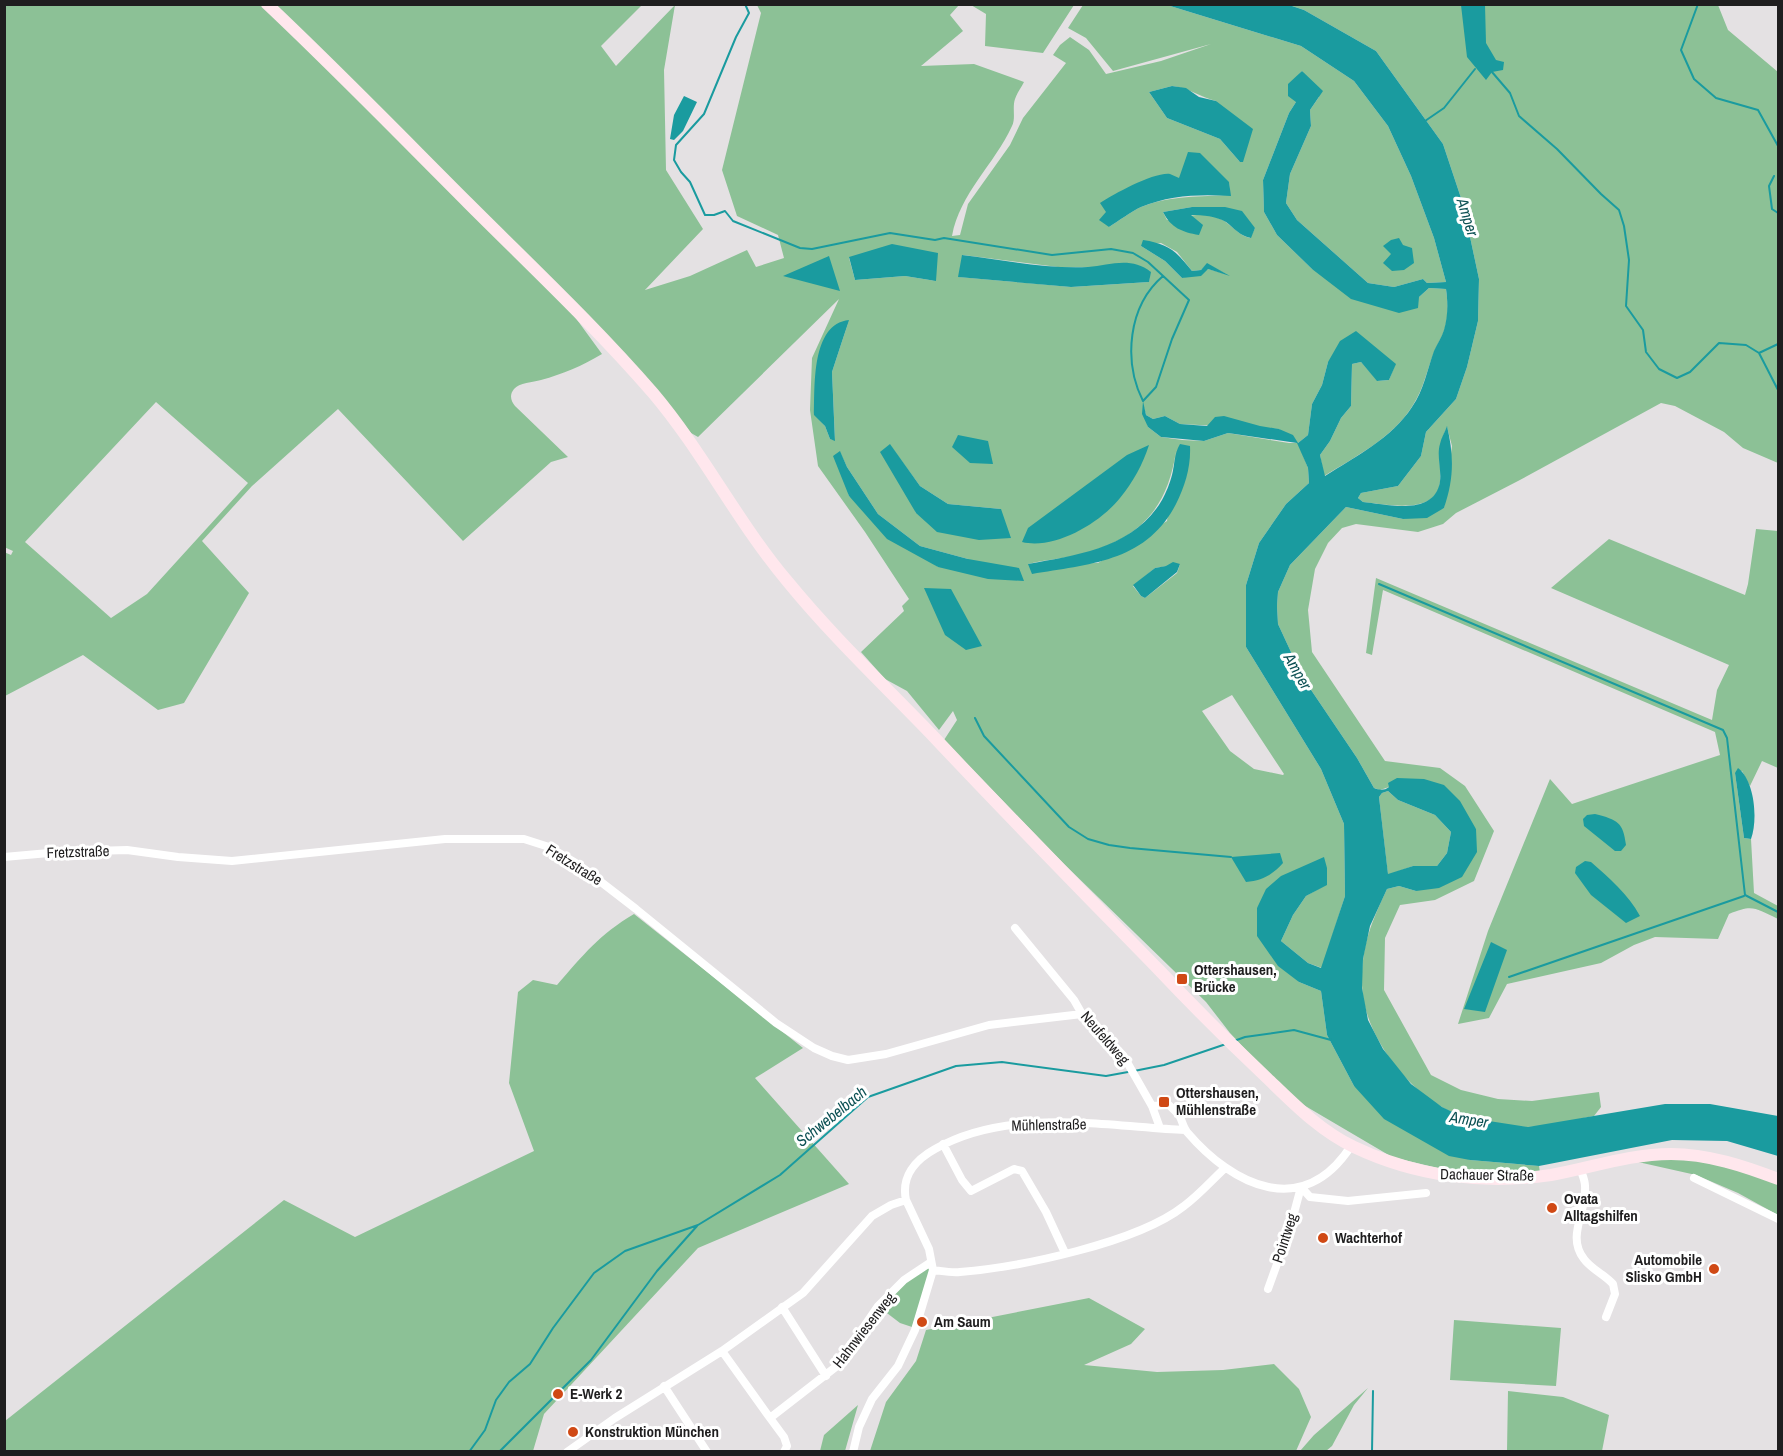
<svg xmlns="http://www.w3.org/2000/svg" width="1783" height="1456" viewBox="0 0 1783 1456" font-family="'Archivo Narrow',sans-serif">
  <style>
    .green { fill: #8cc196; fill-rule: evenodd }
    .water { fill: #1a9b9f; fill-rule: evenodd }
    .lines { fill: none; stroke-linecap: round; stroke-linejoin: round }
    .stream { stroke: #1a9b9f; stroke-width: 2 }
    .street { stroke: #fff; stroke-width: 8 }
    .secondary { stroke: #ffe7ed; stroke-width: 12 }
    .poi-dot { fill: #d04915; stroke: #fff; stroke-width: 2 }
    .labels { text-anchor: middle; stroke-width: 6; stroke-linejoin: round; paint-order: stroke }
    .street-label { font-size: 15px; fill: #1f1e1f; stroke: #fff }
    .poi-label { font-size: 15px; font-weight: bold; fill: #1f1e1f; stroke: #fff; text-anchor: start }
    .water-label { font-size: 16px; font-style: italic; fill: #0d5154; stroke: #fff }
  </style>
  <rect width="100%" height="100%" fill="#e4e1e3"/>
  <path class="green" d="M5,5H642L601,46L616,66L675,5L664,70L666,170L703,229L645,290L690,276L747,250L756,267L784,258L778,235L737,216L722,170L761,13L757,5H959L950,15L963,31L921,66L974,64L1024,82C1021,88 1017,93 1015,99C1012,108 1016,118 1012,126C994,165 960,193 952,236L960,235L968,204L1010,145L1023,118L1066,63L1053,55L1060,45L1070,37L1089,50L1106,74L1161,61L1211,44L1113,71L1086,38L1068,28L1083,5H1167L1301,46L1354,81L1388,126L1411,176L1434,238L1446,282L1427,283L1423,279L1394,287L1368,283L1297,220L1286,203L1290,174L1311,126L1310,110L1319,97L1302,71L1296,78V102L1289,113L1263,180L1264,212L1277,235L1312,269L1419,297L1429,288L1446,289C1448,304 1449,319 1443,334C1441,339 1437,344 1435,350C1427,369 1424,388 1413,405C1394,437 1355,457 1324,476L1320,455L1330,441L1341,418L1351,406L1352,364L1361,362L1378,381L1389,380L1395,365L1373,347L1328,362L1322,385L1312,404L1308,435L1298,443L1308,468L1309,483L1286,504L1259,543L1246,585V647L1321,769L1344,824L1345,896L1322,968L1308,963L1281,941L1293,915L1306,896L1327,884L1257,908L1299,982L1321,991L1327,1035L1354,1086L1470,1160L1539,1166L1540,1173L1454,1172L1392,1157L1290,1097L1230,1033L1206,1002L1064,864L944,740L957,720L953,711L939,730L907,691L885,679L861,652L904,611L902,606L909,599L865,532L818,466L810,410L812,358L839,299L698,437L691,433L655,388L575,317L602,354C582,366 563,374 541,380C533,382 519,383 514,389C509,395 511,401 515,406L568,457L551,462L463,541L338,409L252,486L202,541L249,593L184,703L158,710L83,655L5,696L4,552L11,555L13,551L4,547ZM1172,86C1189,88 1200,97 1216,101L1240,162L1220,139L1167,118L1149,92ZM1179,178L1229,182L1230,195C1200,197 1172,195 1141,207C1130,212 1119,221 1109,227L1107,212L1101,203ZM1192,207L1255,228L1250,238C1241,236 1235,229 1227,223C1210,210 1186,216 1167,220L1163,212ZM1161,243L1177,252L1192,271L1201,270L1207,264L1226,274L1208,269L1182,278L1165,261L1141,246ZM963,255L1058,267H1089L1150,271L1149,282L1071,287L959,277ZM849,258L936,281L905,276L855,280ZM849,320L832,372L835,440L830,439L825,426L815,415ZM156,402L248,483L147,594L111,618L25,542ZM1143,404L1146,415L1153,419L1165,416L1180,424L1279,429L1297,443H1289L1228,433L1204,441L1182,440L1161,437L1148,427ZM890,445L920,486L948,504L1001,509L916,513ZM1176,451L1167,521L1098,563L1028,564C1043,560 1059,559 1074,556C1135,542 1167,513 1176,451ZM840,452L847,467L878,514L920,546L968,559L938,567L849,496ZM1180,564L1177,573L1145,598L1141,596L1133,586L1155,568ZM1232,695L1284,774L1283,775L1254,769L1230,751L1202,711Z
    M971,5H1074L1043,53L985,46L986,14Z
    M1289,5H1718L1728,30L1778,72V463L1743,448L1724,432L1675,406L1661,403L1518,481L1456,513L1443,524L1418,532L1356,524L1342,528L1328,543L1315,569L1308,610L1312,652L1385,761L1440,768L1465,786L1494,831L1474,881L1435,900L1400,905L1385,938L1384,990L1431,1075L1461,1090L1498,1099L1532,1101L1599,1092L1601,1107L1594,1116C1573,1120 1548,1127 1526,1127C1499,1126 1466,1121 1442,1107C1403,1085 1363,1032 1362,985C1361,947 1371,923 1387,889L1399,886L1416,891L1476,829L1389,787L1380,790L1374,788L1357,758L1303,678L1278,624L1277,606L1278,592L1290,565L1346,507L1403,519L1444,508L1452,446L1447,427C1436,449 1441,459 1440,482C1437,516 1384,504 1363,502L1358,498L1361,493L1398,486L1421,456L1426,432L1456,399L1467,367L1478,321L1479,279L1463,204L1443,144L1376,51L1304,10Z
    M1756,529L1778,531V768L1762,761L1750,786L1742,771L1735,773L1744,838L1751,839L1754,893L1778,906V919C1755,908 1753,904 1729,914L1718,939L1655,937L1634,945L1601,963L1507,984L1489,1018L1458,1024L1488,931L1550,779L1572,804L1720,755L1715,732L1383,590L1372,655L1366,653L1376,578L1712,720L1717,690L1729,665L1551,588L1609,539L1745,595L1748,584Z
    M1388,791L1398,800L1435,815L1451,832L1447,853L1437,866H1413L1388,875L1379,797L1382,793Z
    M634,914L803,1048L755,1078L849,1184L698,1248L544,1414L533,1451L5,1452V1421L284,1200L355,1237L534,1151L509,1083L518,992L533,980L557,985C583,955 600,934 634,914Z
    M1669,1158C1708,1161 1743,1170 1778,1184V1215L1738,1193L1696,1175L1638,1162Z
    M930,1264L931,1270L912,1327L900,1323L879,1307L905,1281Z
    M1089,1298L1145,1329L1131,1344L1084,1365L1157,1372L1223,1370L1274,1364L1299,1389L1311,1417L1296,1451H870L886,1402L916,1361L926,1330Z
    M1454,1320L1561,1328L1556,1386L1450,1380Z
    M1368,1388L1354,1405L1332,1446L1326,1451H1300L1314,1435Z
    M1508,1391L1563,1397L1609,1415L1602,1451H1507Z
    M858,1405L845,1451H820L824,1435Z"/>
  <path class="water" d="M1167,5H1289L1304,10L1376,51L1443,144L1463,204L1479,279L1478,321L1467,367L1456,399L1426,432L1421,456L1398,486L1361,493L1358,498L1363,502C1385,504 1430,516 1439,486C1443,473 1436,457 1440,444C1441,438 1445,432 1447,426C1454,456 1454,479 1444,508L1427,518L1403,519L1346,507L1290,565L1278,592L1277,606L1278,624L1303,678L1357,758L1374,788C1379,790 1384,791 1389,787L1388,783L1397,778L1424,779L1444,785L1460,801L1476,829L1477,852L1462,877L1439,888L1416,891L1399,886L1387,889L1370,926L1363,959L1362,988L1368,1020L1383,1049L1411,1084L1442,1107L1463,1117L1528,1127L1665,1104H1710L1778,1116V1156L1727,1141L1672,1140L1539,1166L1470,1160L1449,1156L1384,1119L1354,1086L1327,1035L1321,991L1299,982L1278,966L1257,936V908L1266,889L1281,876L1324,857L1327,868V885L1306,896L1293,915L1281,941L1308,963L1321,968L1345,896L1344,824L1321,769L1246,647V585L1259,543L1286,504L1309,483L1308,468L1297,443L1228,433L1204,441L1161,437L1148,427L1142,414L1143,401L1146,415L1153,419L1165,416L1180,424L1207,426L1215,417L1224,416L1260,426L1279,429L1293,435L1298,443L1308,435L1312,404L1322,385L1328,362L1340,341L1356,331L1396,364L1389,380L1377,381L1361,362L1352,364L1351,406L1341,418L1330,441L1320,455L1325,476C1355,457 1392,438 1412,407C1424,390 1427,370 1434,351C1437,344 1442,337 1444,330C1448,316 1448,303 1446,289L1429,288L1419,297L1418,308L1399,313L1351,299L1312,269L1277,235L1264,212L1263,180L1289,113L1296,102L1288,96V84L1302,71L1323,91L1310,110L1311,126L1290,174L1286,203L1297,220L1368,283L1394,287L1423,279L1427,283L1446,282L1434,238L1411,176L1388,126L1354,81L1301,46ZM1388,791L1398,800L1435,815L1451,832L1447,853L1437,866H1413L1388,874L1379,797L1382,793Z
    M1461,5H1485L1486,43L1496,60L1504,62L1503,70L1492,72L1486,80L1467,57Z
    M1172,86L1186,88L1199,97L1216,101L1253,129L1243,162H1240L1220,139L1167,118L1149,92Z
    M684,96L697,102L683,131L674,140L670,139L674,115Z
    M1188,152L1200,153L1229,182L1231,196C1200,194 1170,195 1141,207C1130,212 1119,221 1109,227L1099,220L1106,212L1100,203C1114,194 1154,172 1170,174C1173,175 1176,177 1179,178Z
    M1192,207H1225L1242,211L1255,228L1251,238C1240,236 1234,228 1226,222C1216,216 1203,215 1191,215L1203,225L1199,235C1182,232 1171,228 1163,212Z
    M1399,238L1403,245L1412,248L1414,263L1404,270L1392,271L1383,263L1391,254L1383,246L1391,240Z
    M1143,240C1169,244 1176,251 1192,271L1201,270L1207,263L1230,276L1208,269L1201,276L1182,278L1165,261L1141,246Z
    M892,244L938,253L936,281L905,276L855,280L849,257Z
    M962,255C1004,260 1046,269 1088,267C1110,265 1131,256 1151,272L1149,282L1071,287L958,277Z
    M829,256L840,291L783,276Z
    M849,320L832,372L835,441L830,439L825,426L814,415C815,387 811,324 849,320Z
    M958,435L988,441L993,464L970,463L952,447Z
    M890,444L920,486L948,504L1001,509L1011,538L979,540L937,532L916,513L880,452Z
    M1180,444L1190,446C1191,467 1185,486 1176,504C1146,562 1090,564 1032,574L1028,564C1077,555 1134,548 1162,500C1166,493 1170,483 1172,475C1175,464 1174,454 1180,444Z
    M1149,445C1143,464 1133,482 1120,498C1100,523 1055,550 1022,542L1028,528L1127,455Z
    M840,451L847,467L878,514L920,546L968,559L1019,568L1024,581L988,579L938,567L887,539L849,496L833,456Z
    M1173,562L1180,564L1177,572L1145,598L1141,596L1133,585L1155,568L1166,566Z
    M924,588L951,589L982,646L966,650L945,635Z
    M1738,768C1755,781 1758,820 1751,839L1744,838L1735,773Z
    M1595,814C1618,820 1623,822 1626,845L1621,851H1615L1584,826L1583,819L1587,815Z
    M1280,853L1283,863C1272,875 1262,881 1246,882L1231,857Z
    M1585,861L1591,862C1609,878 1628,894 1640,916L1626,923L1591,895L1575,873L1576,867Z
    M1491,942L1507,950L1485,1012L1464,1009Z"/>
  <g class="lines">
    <path class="stream" d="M745,4L749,13L736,37L704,114L676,145L674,160L681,172L690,182L705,215H714L725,211L733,221L800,248L812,249L890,233L935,240L944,238L1052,255L1111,249L1133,253L1148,262L1189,300L1172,339L1156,387L1143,401C1123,361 1128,306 1163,276
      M1698,4L1681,50L1694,79L1716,98L1758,110L1778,146
      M1492,72L1510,93L1519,116L1557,149L1601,194L1619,210L1624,226L1629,260L1626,306L1643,330L1646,352L1659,369L1677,378L1690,372L1719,343L1746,345L1759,353
      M1425,121L1444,108L1475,69
      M1774,176L1769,186L1772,209L1778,213
      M1759,353L1778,390
      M1759,353L1778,344
      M1379,584L1723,730L1727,738L1745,895L1778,912
      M975,718L984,736L1069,827L1088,839L1109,845L1130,848L1231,857
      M1509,977L1744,896
      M1234,1041L1245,1037L1294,1030L1331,1040
      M1134,1071L1164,1065L1226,1044
      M469,1452L485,1430L496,1400L509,1382L530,1364L553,1328L594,1273L625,1251L698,1225L780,1175L868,1097L956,1066L1002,1062L1106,1076L1128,1072
      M499,1452L591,1360L657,1271L697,1226
      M1372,1452L1373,1391"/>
    <path class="street" d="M4,857L60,852L127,850L178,857L232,861L445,839H524L549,847L579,865L636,909L776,1023L814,1048L832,1056L848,1060L886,1054L989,1025L1082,1014
      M1015,928L1074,1000L1082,1014L1123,1055L1152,1106L1160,1128
      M1152,1106L1169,1105C1172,1108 1176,1112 1179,1115C1182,1120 1183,1127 1187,1132C1233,1186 1303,1220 1351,1146
      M943,1144L962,1180L971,1191L1014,1169L1022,1171L1046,1212L1065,1253
      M1580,1168C1582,1174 1585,1180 1585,1186C1587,1212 1566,1236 1584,1259C1591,1269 1604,1274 1613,1284L1615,1294L1606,1317
      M1694,1178L1778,1219
      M1301,1187L1310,1197L1348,1201L1426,1193
      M933,1270C942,1271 951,1273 960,1272C1020,1267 1137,1243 1184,1206C1199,1195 1211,1181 1225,1168
      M1268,1289L1290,1228L1301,1187
      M782,1307L826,1376
      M722,1351L770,1418
      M664,1386L707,1452
      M567,1452L615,1418L722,1351L803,1293L872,1216L891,1205L906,1200C901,1177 915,1160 935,1149C1008,1107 1105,1126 1185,1130
      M784,1452L787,1446L784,1437L770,1418L837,1366L878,1306L904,1280L931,1262
      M853,1452L859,1427L872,1399L898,1366L915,1330L933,1270L929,1249L906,1200"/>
    <path class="secondary" d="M267,4C336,69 402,137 469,204C531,266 595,326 653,393C703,452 738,523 788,582C833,637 885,686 934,737C1008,816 1084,893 1159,970C1194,1007 1230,1043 1267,1078C1293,1103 1320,1131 1354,1147C1415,1176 1483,1185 1551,1175C1591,1168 1629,1154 1671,1154C1708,1154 1744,1166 1778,1179"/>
  </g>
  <g class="poi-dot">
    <rect x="1176" y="973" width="12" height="12" rx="3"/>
    <rect x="1158" y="1096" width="12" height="12" rx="3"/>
    <circle cx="1552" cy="1208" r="6"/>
    <circle cx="1323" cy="1238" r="6"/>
    <circle cx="1714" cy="1269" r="6"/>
    <circle cx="922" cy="1322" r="6"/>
    <circle cx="558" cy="1394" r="6"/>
    <circle cx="573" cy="1432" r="6"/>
  </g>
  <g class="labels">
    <g class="street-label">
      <text transform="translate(78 852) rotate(-2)" y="5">Fretzstraße</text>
      <text transform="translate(574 865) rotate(32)" y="5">Fretzstraße</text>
      <text transform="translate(1105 1038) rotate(49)" y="5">Neufeldweg</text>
      <text transform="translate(1049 1125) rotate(-1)" y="5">Mühlenstraße</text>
      <text transform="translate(1487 1175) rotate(1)" y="5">Dachauer Straße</text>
      <text transform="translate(1285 1238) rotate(-72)" y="5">Pointweg</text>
      <text transform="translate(864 1330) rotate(-52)" y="5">Hahnwiesenweg</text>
    </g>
    <g class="poi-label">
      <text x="1194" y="975">Ottershausen,<tspan x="1194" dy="17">Brücke</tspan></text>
      <text x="1176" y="1098">Ottershausen,<tspan x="1176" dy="17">Mühlenstraße</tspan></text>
      <text x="1564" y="1204">Ovata<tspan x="1564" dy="17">Alltagshilfen</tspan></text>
      <text x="1335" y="1243">Wachterhof</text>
      <text x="1702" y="1265" text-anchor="end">Automobile<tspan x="1702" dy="17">Slisko GmbH</tspan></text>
      <text x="934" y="1327">Am Saum</text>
      <text x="570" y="1399">E-Werk 2</text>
      <text x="585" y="1437">Konstruktion München</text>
    </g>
    <g class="water-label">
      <text transform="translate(1468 217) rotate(73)" y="6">Amper</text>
      <text transform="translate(1298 671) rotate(60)" y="6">Amper</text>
      <text transform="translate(831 1116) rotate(-39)" y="6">Schwebelbach</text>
      <text transform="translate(1469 1119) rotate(9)" y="6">Amper</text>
    </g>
  </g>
  <rect width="1783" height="1456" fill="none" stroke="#1f1e1f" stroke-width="12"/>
</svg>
